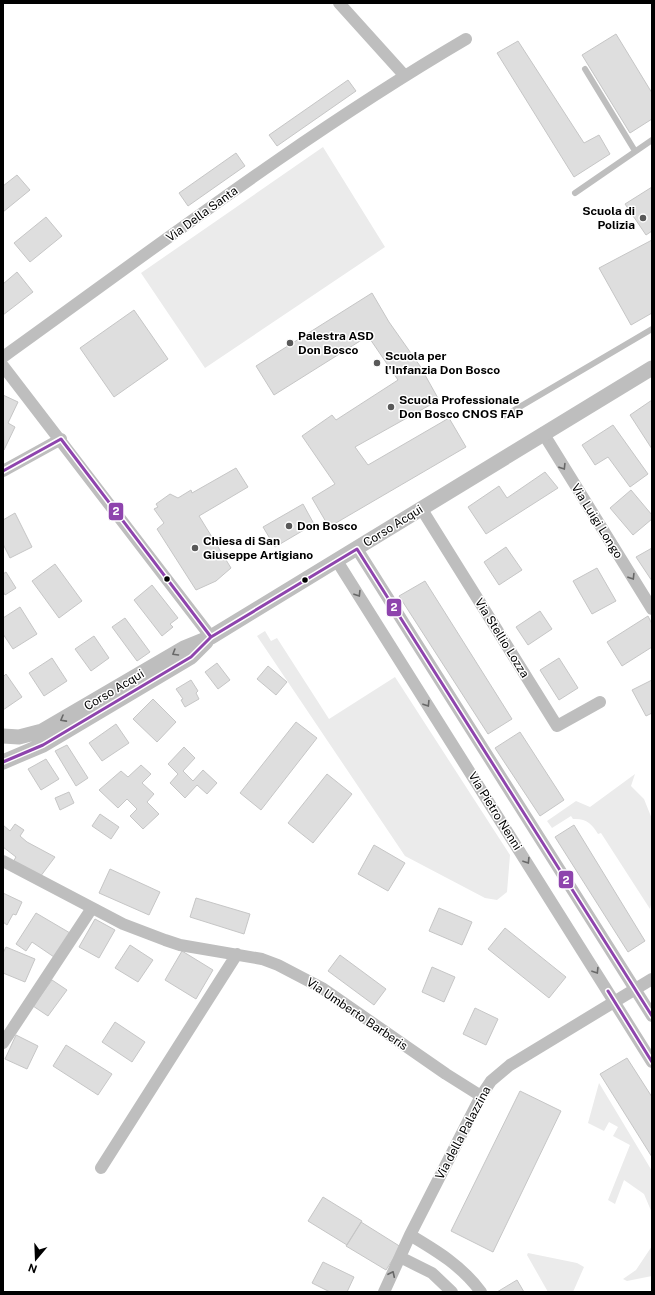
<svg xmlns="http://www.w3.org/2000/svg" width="655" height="1295" viewBox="0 0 655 1295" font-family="'Public Sans',sans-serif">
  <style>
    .green { fill: #ebebeb }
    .building { fill: #dedede; stroke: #c6c6c6 }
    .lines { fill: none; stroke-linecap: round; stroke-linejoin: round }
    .service { stroke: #bebebe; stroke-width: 6 }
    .minor { stroke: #bebebe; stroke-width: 12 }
    .tertiary { stroke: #bebebe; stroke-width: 15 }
    .bus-1-casing { stroke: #fff; stroke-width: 6 }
    .bus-1 { stroke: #8e44ad; stroke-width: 3 }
    .oneway { stroke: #686868 }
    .poi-dot { fill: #595959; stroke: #fff; stroke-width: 1.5 }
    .bus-dot { fill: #000; stroke: #fff; stroke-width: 1.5 }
    .labels { text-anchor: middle; stroke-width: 3; stroke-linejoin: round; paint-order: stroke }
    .poi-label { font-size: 12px; font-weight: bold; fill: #000; stroke: #fff; text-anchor: start }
    .street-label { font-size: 12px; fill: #000; stroke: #fff }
    .line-badge { stroke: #fff; stroke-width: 1.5 }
    .badge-label { font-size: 11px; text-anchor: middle; font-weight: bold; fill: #fff }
  </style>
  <rect width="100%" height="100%" fill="#fff"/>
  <path class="green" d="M323,147L385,247L205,368L141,273Z
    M265,631L271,641L277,638L329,719L395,677L510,855L507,892L497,900L485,898L405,856L257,636Z
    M635,774L631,786L644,799L652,819V900L650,909L601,833L598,834C592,824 586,818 573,819L571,816L552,828L547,821L576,801L590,807Z
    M599,1083L652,1171V1213L644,1194L624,1180L615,1204L608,1200L630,1145L613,1136L618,1127L609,1122L604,1131L588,1123Z
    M652,1246V1276L627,1281L623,1279L636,1270Z
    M528,1253L577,1263L584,1267L573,1292H548L527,1255Z"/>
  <path class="building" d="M616,34L652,93V119L630,133L582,55Z
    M518,41L584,143L599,135L610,154L574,177L497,53Z
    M348,80L356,91L277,146L269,135Z
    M236,153L245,166L188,206L179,193Z
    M17,175L30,190L3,212V186Z
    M652,187V231L646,235L625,204Z
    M46,217L62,236L30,262L14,243Z
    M652,240V313L631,325L599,268Z
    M17,272L33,292L3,315V284Z
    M372,293L389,322L420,366L439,400L355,447L368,465L449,418L466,447L329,527L312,498L335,484L302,436L332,415L336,420L398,380L368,336L274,395L256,366Z
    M134,310L168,359L114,397L80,348Z
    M3,395L18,402L8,423L15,427L4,450Z
    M652,400V449L630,415Z
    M613,425L648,474L630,487L608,457L595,465L582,445Z
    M236,468L248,487L199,516L231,568L216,581L196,590L157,529L164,523L154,509L158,507L156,504L170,494L178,498L191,490L192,493Z
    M545,472L558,488L486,534L468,507L499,486L507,498Z
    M631,490L652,515V519L633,535L610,508Z
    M303,504L314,524L275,547L263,527Z
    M15,513L32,547L10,558L3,544V520Z
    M506,547L522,570L499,585L484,562Z
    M652,548V581L636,557Z
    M55,564L82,601L59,618L32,581Z
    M597,568L616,601L592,614L573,581Z
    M6,572L16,588L5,595L3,591V574Z
    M425,581L512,719L488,734L399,596Z
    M152,585L178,618L170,624L173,627L162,636L134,600Z
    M20,607L37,634L13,649L3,634V618Z
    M540,611L552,629L528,645L516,627Z
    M648,616L652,624V647L622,666L607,642Z
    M125,618L150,652L137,661L112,627Z
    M94,636L109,658L91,671L75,649Z
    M52,658L67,681L44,696L29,673Z
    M559,658L578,688L559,700L540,670Z
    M217,663L230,680L218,689L205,672Z
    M268,666L287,682L276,695L257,679Z
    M6,674L22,697L3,710V677Z
    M191,680L198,691L196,693L199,699L185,707L181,700L183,699L176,689Z
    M652,680V713L646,716L632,690Z
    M153,699L176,722L157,742L133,719Z
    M296,722L317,738L261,810L240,793Z
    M116,724L129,743L102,761L89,743Z
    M520,732L564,800L540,816L495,748Z
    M67,745L88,778L76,786L55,751Z
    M184,747L195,758L183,771L193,781L203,770L217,783L207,794L197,785L185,798L170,783L178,774L168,764Z
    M46,759L59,779L41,790L28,769Z
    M141,765L151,774L142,783L154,794L147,802L159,814L143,829L130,816L137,809L127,799L118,808L99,790L121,771L128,777Z
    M327,774L352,794L313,843L288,823Z
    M69,792L74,803L60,810L55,798Z
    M100,814L119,827L111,839L92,826Z
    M15,824L24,830L20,836L27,842L55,857L40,877L13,862L16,857L3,847V825L10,831Z
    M574,825L645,941L628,952L555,837Z
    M374,845L405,863L388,891L358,874Z
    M110,869L160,892L149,915L99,893Z
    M3,893L22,902L16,915L13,914L7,925L3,922Z
    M196,898L250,914L244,934L190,917Z
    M439,908L472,922L462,945L429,931Z
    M36,913L70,933L54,957L32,942L26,951L16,944Z
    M95,919L115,930L99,958L79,947Z
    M505,928L566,977L549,998L488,949Z
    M130,945L153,960L138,982L115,968Z
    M6,947L35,959L25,982L3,973V953Z
    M182,951L213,970L196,999L165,980Z
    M340,955L386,989L374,1005L328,971Z
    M432,967L455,977L444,1002L422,992Z
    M52,980L67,990L48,1016L33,1006Z
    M475,1008L498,1019L486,1045L463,1034Z
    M115,1022L145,1042L132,1062L102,1042Z
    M16,1035L38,1046L27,1069L5,1059Z
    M66,1045L112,1074L98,1095L53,1066Z
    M627,1058L652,1097V1157L600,1074Z
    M520,1091L561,1111L493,1252L451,1231Z
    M323,1197L362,1221L347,1245L308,1221Z
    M361,1222L401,1247L386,1270L346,1246Z
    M323,1262L354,1277L347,1292H330L312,1283Z
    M517,1280L524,1292H497Z"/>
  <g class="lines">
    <path class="service" d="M585,69L635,151
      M575,193L652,140
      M504,416L652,329"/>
    <path class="minor" d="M339,3L404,75
      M3,357C155,248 304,134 466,39
      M3,366L211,637
      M543,433L652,609
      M3,471L61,439
      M421,508L557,726L600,702
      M357,549L652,1016
      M337,561L652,1062
      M3,861L123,924L165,940L180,945L262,959L278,965L322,988L446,1074L481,1096
      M3,1043L92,908
      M101,1168L237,954
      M410,1235C437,1251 462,1266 481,1292
      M400,1257L432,1273L452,1292
      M384,1292L410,1235L481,1096L491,1081L510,1065L652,979"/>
    <path class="tertiary" d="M3,736L19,737L42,731L184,648L211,637L652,368
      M3,762L43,745L191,657L206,642"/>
    <g class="bus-1-casing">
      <path id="bus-1" d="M3,471L61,439L211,637
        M3,762L43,745L191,657L211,637L357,549L652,1016
        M608,991L652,1062"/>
    </g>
    <use href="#bus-1" class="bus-1"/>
  </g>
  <defs><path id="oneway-chevron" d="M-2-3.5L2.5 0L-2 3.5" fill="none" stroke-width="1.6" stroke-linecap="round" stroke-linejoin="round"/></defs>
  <g class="oneway">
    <use href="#oneway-chevron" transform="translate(563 467) rotate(58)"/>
    <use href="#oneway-chevron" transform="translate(632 577) rotate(58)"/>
    <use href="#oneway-chevron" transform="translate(358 594) rotate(58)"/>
    <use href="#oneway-chevron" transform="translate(175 653) rotate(149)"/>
    <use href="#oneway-chevron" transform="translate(427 704) rotate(58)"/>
    <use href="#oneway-chevron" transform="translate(63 719) rotate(151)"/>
    <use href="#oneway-chevron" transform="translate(527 861) rotate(58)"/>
    <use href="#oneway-chevron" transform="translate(596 971) rotate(58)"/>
    <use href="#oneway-chevron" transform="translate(392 1274) rotate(-65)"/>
  </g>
  <g class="poi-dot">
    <circle cx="643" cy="218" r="4"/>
    <circle cx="290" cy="343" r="4"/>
    <circle cx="377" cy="363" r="4"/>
    <circle cx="391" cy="407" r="4"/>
    <circle cx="289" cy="526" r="4"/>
    <circle cx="195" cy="548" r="4"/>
  </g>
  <g class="bus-dot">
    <circle cx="167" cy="579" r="3.5"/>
    <circle cx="305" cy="580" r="3.5"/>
  </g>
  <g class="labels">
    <g class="poi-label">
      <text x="635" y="215" text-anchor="end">Scuola di<tspan x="635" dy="14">Polizia</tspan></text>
      <text x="298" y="340">Palestra ASD<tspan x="298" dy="14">Don Bosco</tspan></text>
      <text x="385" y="360">Scuola per<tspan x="385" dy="14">l'Infanzia Don Bosco</tspan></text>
      <text x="399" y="404">Scuola Professionale<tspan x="399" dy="14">Don Bosco CNOS FAP</tspan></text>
      <text x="297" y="530">Don Bosco</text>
      <text x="203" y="545">Chiesa di San<tspan x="203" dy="14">Giuseppe Artigiano</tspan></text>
    </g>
    <g class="street-label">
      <text transform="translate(202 214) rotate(-36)" y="4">Via Della Santa</text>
      <text transform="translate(597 521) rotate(58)" y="4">Via Luigi Longo</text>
      <text transform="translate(393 526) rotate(-32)" y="4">Corso Acqui</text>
      <text transform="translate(502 638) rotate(58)" y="4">Via Stellio Lozza</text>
      <text transform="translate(114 690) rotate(-31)" y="4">Corso Acqui</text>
      <text transform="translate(495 811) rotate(58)" y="4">Via Pietro Nenni</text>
      <text transform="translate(357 1014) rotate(34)" y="4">Via Umberto Barberis</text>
      <text transform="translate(463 1133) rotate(-62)" y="4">Via della Palazzina</text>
    </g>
  </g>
  <g class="line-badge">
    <rect x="108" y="502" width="16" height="19" rx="4" fill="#8e44ad"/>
    <rect x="386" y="598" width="16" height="19" rx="4" fill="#8e44ad"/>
    <rect x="558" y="870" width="16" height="19" rx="4" fill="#8e44ad"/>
  </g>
  <g class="badge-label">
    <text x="116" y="515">2</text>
    <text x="394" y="611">2</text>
    <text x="566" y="884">2</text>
  </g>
  <rect width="655" height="1295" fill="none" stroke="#000000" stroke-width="8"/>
  <g transform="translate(36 1259) rotate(199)" stroke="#ffffff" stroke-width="3" paint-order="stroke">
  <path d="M0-3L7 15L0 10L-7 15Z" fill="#000000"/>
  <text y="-6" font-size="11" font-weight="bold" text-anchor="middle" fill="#000000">N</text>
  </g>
</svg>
